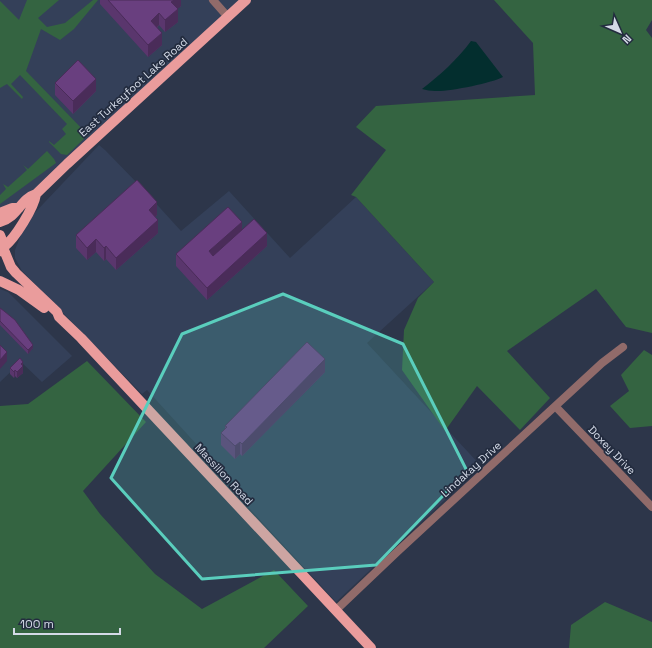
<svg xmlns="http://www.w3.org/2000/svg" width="652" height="648" viewBox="0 0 652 648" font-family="'Space Grotesk',sans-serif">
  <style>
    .built { fill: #344059 }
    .green { fill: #346441 }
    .water { fill: #032e2e }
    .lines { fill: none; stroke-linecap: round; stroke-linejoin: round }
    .minor { stroke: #916b6a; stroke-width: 8 }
    .major { stroke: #ea9c9c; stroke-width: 10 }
    .wall { fill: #5a366d }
    .shaded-wall { fill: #4a2c59 }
    .building { fill: #693f7f; stroke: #4a2c59 }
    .marked { fill: #5acebd; fill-opacity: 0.2; stroke: #5acebd; stroke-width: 3; stroke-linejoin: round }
    .labels { text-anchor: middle; stroke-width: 3.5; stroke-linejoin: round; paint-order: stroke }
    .street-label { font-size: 11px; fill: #d4dae7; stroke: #232c3f }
  </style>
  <rect width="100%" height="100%" fill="#2d364a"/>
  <path class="built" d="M0,0H246L36,194L0,213Z
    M99,145L105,150L141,187L181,231L229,191L290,258L356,197L434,282L367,343L481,466L336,602L247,506L249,502L147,390L142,394L22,271L15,258V250L26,222Z
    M0,289L8,292L72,356L42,382L21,362L0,382Z"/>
  <path class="green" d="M27,0H59L38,18L47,27L65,23L93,0H98L74,29L60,40L41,29L26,71L88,135L67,155L61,154L49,142V141L54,145L66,134L62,129L67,124L20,75L11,84L23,97L22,99L7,84L0,88V1L19,20Z
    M494,0H652V20L646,30L652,38V333L626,327L596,289L507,351L550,398L520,430L477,386L445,431L402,370L404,330L418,298L434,282L356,197L351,195L386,150L356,127L376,106L535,95L533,43Z
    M47,151L54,159L56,163L0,204V195L6,189L3,184L8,187L27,170L23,165L28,169Z
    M644,350L652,355V426L630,428L610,406L629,391L621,375Z
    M87,361L146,422L83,491L100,514L155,574L202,609L274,570L308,606L264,648H0V406L28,404Z
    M605,602L652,622V648H569L571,625Z"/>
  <path class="water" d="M471,41L476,42L503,77C492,83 448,92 435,91C431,91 426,90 422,89C440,75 457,60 471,41Z"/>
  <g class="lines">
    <path class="minor" d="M213,0L228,17
      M556,407L652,507
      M336,610L397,552L602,363L623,347"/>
    <path class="major" d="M0,213L12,208H19
      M0,222C18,217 20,199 36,194L67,164L246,0
      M0,235L4,245L3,252
      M4,247C15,238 34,208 36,194
      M4,250L11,267L16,273L57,312L59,317L81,338L371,648
      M0,281L19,290L44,308"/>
  </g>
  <path class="wall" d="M100,0H181V6L177,9L178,22L165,32L159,25L157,28L162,45L148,57L100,4Z
    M55,83L96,91L73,114L55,95Z
    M157,215L155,217L158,233L116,270L106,259L104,261L96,252L87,260L76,248V235Z
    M242,230L267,246L207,300L176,266V254Z
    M0,308L33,348L28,354L0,325Z
    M10,368H23V373L17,378L15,376L14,378L10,374Z
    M325,372L242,456L240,454L235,459L221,445V433L225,429V426Z"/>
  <path class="shaded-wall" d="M174,0H181V6L171,14V2Z
    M178,9V22L165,32V20Z
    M159,13V25L151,33V21Z
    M162,33V45L148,57V45Z
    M96,79V91L73,114V101Z
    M157,202V215L149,223V210Z
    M158,220V233L116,270V258Z
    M242,222V234L209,264V251Z
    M267,233V246L207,300V288Z
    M96,239V252L87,260V248Z
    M106,246V259L104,261V248Z
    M33,345V348L28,354V350Z
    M7,352V361L0,369V360Z
    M325,359V372L242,456V444Z
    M23,362V373L17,378V372L21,364Z
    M15,370V376L14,378V372Z
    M240,442V454L235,459V446Z"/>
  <path class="building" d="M108,0H174L171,2L178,9L165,20L159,13L151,21L162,33L148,45Z
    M78,60L96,79L73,101L55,83Z
    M137,180L157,202L149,210L158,220L116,258L106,246L104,248L96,239L87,248L76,235Z
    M228,207L242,222L209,251L213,256L254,219L267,233L207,288L176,254Z
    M0,308L4,311L15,320L33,345L28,350L0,321Z
    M307,342L325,359L242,444L240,442L235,446L221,433L227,427L225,426Z
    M0,345L7,352L0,360Z
    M20,358L23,362L21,364L23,366L17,372L15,370L14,372L10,368Z"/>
  <path class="marked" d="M283,294L403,344L467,471L376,565L202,579L111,478L182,334Z"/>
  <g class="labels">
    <g class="street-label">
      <text transform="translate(133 87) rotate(-42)" y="4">East Turkeyfoot Lake Road</text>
      <text transform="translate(612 450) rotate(46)" y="4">Doxey Drive</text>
      <text transform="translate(471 469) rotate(-42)" y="4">Lindakay Drive</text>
      <text transform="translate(224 474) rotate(47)" y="4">Massillon Road</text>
    </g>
  </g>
  <g transform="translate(620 32) rotate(135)" stroke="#232c3f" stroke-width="3" paint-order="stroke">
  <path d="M0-3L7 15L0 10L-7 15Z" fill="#d4dae7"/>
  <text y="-6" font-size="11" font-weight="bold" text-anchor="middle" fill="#d4dae7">N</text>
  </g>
  <path d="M14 628v6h106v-6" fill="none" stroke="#d4dae7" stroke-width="2"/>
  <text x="20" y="628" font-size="12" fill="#d4dae7" stroke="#232c3f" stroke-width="3" paint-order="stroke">100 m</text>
</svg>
